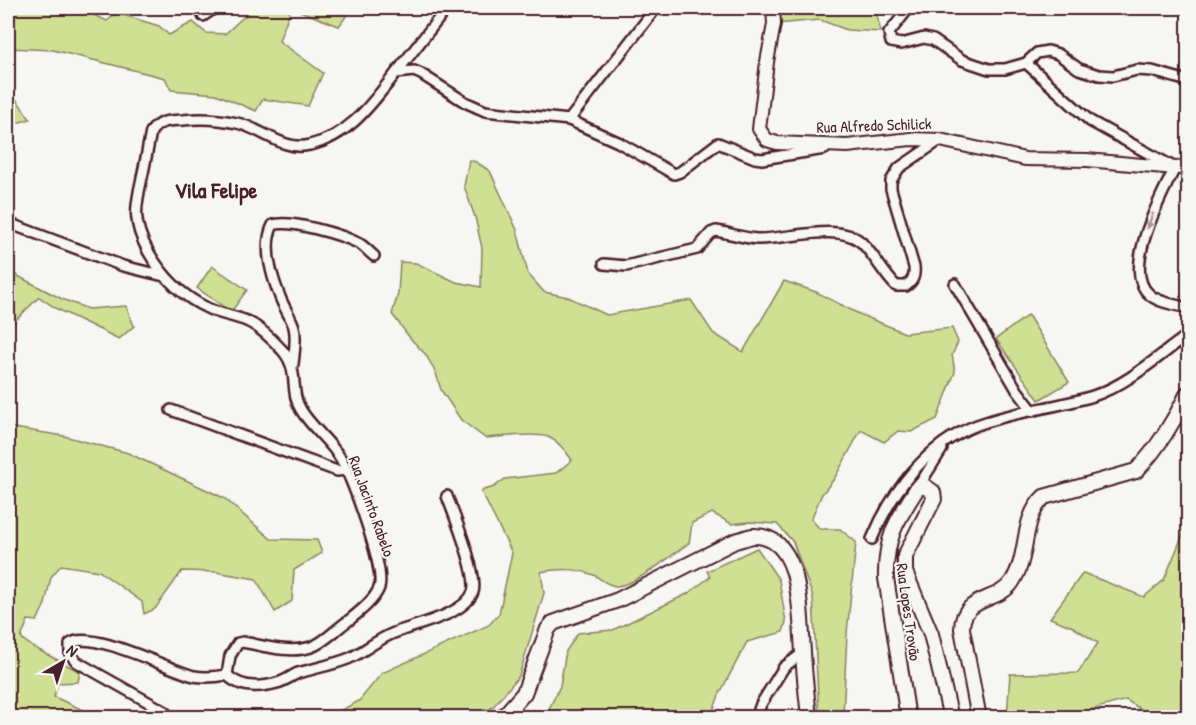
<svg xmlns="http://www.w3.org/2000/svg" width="1196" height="725" font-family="'Patrick Hand',sans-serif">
<rect width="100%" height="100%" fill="#f6f6f2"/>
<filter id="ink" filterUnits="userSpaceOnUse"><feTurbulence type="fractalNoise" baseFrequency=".0167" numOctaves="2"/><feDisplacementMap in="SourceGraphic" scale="12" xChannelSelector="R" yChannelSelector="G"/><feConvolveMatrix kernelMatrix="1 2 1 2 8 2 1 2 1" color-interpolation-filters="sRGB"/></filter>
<g filter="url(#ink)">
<g fill="#cfe094" stroke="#8c8060" stroke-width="1.5">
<polygon points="8,8 78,8 107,21 117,13 159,26 169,35 193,22 206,33 225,34 253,8 291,8 279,41 323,73 308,106 263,99 256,111 216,94 171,90 165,78 53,50 8,48"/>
<polygon points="292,8 344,8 347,15 339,26"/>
<polygon points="777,8 875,8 881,32 847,30 820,20 776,24"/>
<polygon points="8,96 17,100 30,119 17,123 8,119"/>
<path d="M 469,160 L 476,162 L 490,171 L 517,230 L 528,274 L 544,292 L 568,297 L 607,315 L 691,300 L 713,333 L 743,352 L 784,281 L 816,292 L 859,314 L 905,333 L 952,328 L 958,342 L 952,355 L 955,372 L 937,419 L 911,432 L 898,431 L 884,442 L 861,430 L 834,479 L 822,494 L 811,519 L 820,529 L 840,529 L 856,542 L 847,633 L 843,717 L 819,717 L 813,597 L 793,542 L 777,524 L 749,522 L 732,524 L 712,513 L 692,523 L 689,543 C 673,554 636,585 617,586 C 607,586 600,577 591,574 C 574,568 559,569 541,572 L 544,593 L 519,676 L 493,707 L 477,717 L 328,717 L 359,701 L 382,673 L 489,625 L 499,614 L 512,553 L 481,491 L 494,487 L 505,479 L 556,473 L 572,460 C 566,451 558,441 548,437 C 535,432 500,437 485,438 L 461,420 L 441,390 L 436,373 L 426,355 L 410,338 L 392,314 L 398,294 L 400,262 L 416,263 L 456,282 L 481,287 L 482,248 L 475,217 L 464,186 Z"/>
<polygon points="212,266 247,290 231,312 197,288"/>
<polygon points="8,271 62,299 88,309 126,306 134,326 119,339 57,309 39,297 13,323 8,333"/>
<polygon points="1028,315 1069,382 1039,400 996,339"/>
<polygon points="8,425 14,428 64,436 128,453 224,498 271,539 317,540 322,553 294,570 292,601 275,612 256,579 216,572 182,571 155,609 144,614 142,602 99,571 61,565 51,577 45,604 37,621 28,620 21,638 33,647 80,672 78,682 58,683 54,697 90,713 107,717 8,717"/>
<polygon points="1188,522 1188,717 1153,717 1126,700 1090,710 1091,717 1007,717 1010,674 1078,673 1098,643 1073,627 1050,618 1083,573 1144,597 1164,580"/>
<polygon points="757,548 779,580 786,622 783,632 747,642 719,695 711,717 545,717 560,686 566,651 578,633 613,630 687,594 710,577 707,571"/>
</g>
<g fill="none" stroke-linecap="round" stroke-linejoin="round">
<g stroke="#4a1f2b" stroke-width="14">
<g id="minor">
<polyline points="909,8 889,33 891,42 901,44 924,38 933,40 962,60 989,69 1005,69 1026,63 1037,53 1048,51 1058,54 1079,69 1099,75 1113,76 1137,70 1152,71 1188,81"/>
<polyline points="203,16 215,8"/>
<path d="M 1026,63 L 1090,121 L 1175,168 C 1162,194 1121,270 1149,294 C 1158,303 1177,305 1188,308"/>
<polyline points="396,73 447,8"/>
<polyline points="569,120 656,8"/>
<polyline points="8,223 123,266 164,276"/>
<path d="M 604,264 L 626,266 L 697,249 L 711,233 L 716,231 C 729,233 743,238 757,239 C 785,240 838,222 861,242 C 873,253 883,273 896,286 L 906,286 C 913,281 915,276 914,267 L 891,189 L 891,181 L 899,168 L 940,140"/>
<polyline points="955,284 1017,390 1033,411"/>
<path d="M 293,364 C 294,353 297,339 294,327 C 291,317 284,308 280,297 C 272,277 262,246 273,225 C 289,219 343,235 360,244 C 365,247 369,252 374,256"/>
<polyline points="171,410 337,471 346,470"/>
<polyline points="918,487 942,449"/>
<path d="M 872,539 C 892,491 927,444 977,425 C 1014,411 1055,408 1093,396 C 1129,384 1158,356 1188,335"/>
<path d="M 227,675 L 230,656 L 238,643 L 243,642 C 264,646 290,654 311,647 C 324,643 336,629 348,621 C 358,613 374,601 379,588 C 386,570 352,478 341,459 C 330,441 312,428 301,410 C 289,391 300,371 283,351 C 273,340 258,325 244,320 C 233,316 221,314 209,309 C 183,297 162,276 148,251 C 131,220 136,205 143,173 C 146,159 148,146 151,132 C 159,120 169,121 183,120 C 201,118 219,119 237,123 C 261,128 284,152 310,145 C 350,136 372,103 396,73 L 414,71 L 421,74 L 465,102 L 485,111 L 569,120 L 618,142 L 674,174 L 680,172 L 718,143 L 755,158 L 762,159 L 825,149"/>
<path d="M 227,675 C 240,688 259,688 277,683 C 285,681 291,676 298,673 C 315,668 333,665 350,658 C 365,651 378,639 394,633 C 414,625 465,615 473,592 C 479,576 454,515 447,496"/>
<path d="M 166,712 L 77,662 L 70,654 L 70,644 C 89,628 170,670 194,676 C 205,678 216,677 227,675"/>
<polyline points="756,718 761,704 784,667 803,653"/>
</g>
</g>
<g stroke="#4a1f2b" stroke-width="16">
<polyline id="tertiary" points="773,8 774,24 767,62 759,129 767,140 777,143 847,146 911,139 940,140 1025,159 1087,160 1175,168 1188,167"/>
</g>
<g stroke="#4a1f2b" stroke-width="18">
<g id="secondary">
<path d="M 502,718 L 524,693 L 548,629 L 553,623 L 618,600 L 735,541 C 740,540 747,537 753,536 C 804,534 800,619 803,652 C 804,674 807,696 809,718"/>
<path d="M 908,718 L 886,578 C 885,537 897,520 918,487 L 926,487 L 933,492 L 934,499 L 905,556 L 905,572 L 931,634 L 951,718"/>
<path d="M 979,718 L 962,629 C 962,595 998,603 1012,582 C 1030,555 1020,520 1044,497 L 1136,471 C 1156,451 1176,418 1188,393"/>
</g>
</g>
<use href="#minor" stroke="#f6f6f2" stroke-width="9"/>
<use href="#tertiary" stroke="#f6f6f2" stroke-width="12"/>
<use href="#secondary" stroke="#f6f6f2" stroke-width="14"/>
</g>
<defs><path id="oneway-solid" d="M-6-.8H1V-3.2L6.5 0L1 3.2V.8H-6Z" transform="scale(1.5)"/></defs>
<use fill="#a99598" href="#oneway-solid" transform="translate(1150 221) rotate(111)"/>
</g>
<g text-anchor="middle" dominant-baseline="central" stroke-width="4.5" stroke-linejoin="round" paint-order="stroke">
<g font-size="16" fill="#4a1f2b" stroke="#f6f6f2">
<text transform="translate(874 125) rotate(-2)">Rua Alfredo Schilick</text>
<text transform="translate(372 506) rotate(70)">Rua Jacinto Rabelo</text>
<text transform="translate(909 612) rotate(82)">Rua Lopes Trovão</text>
</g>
<g font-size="22" font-weight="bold" fill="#4a1f2b" stroke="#f6f6f2">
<text x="216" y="190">Vila Felipe</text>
</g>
</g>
<rect width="1196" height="725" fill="none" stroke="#f6f6f2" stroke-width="30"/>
<rect x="15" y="15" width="1166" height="695" fill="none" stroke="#4a1f2b" stroke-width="2" filter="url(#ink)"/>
<g transform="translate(63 662) rotate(39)" stroke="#f6f6f2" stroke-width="4.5" paint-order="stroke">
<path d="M0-4.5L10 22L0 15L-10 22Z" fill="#4a1f2b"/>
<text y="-9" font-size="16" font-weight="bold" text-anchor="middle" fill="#4a1f2b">N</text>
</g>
</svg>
